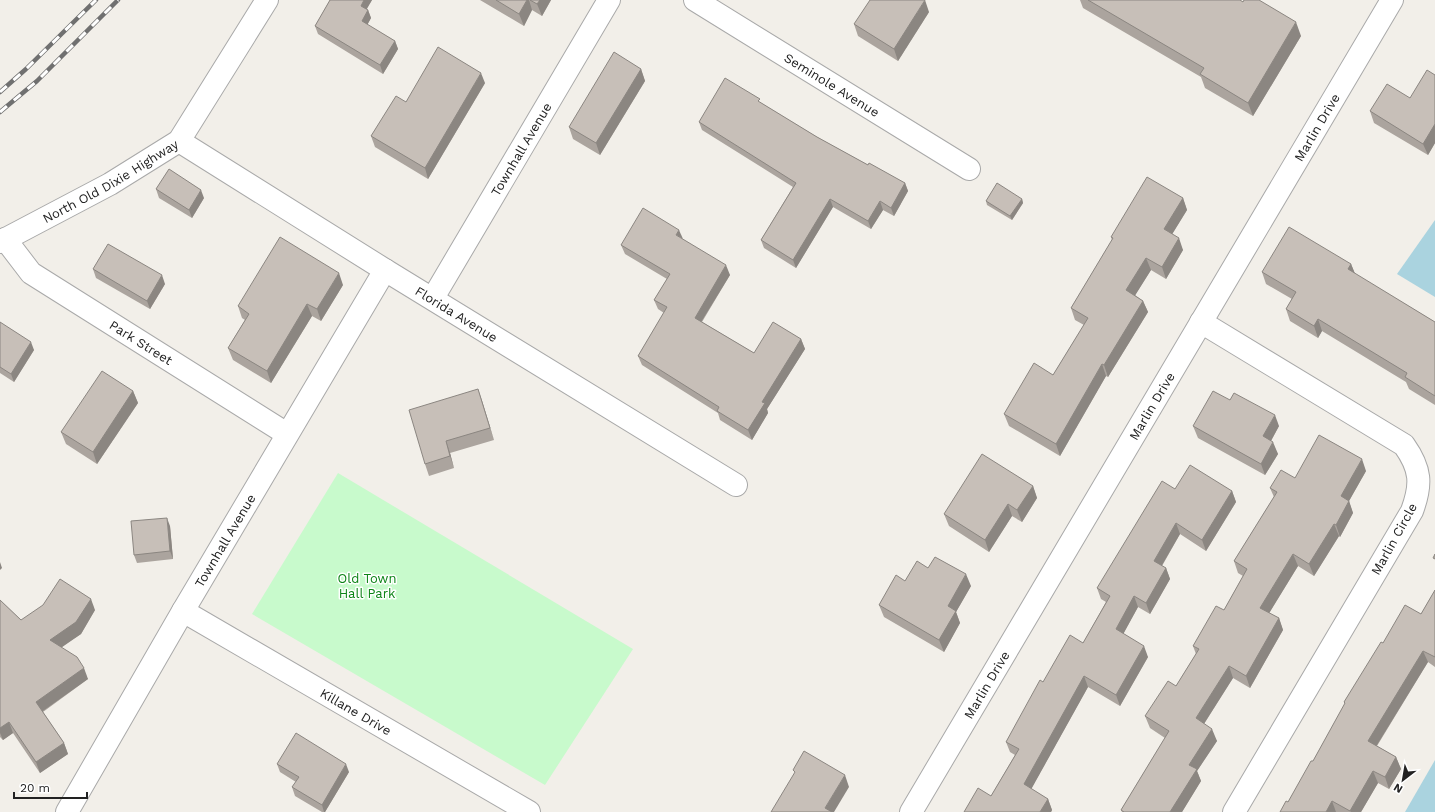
<svg xmlns="http://www.w3.org/2000/svg" width="1435" height="812" font-family="'Work Sans',sans-serif">
<rect width="100%" height="100%" fill="#f2efe9"/>
<polygon fill="#c8facc" points="338,473 633,649 545,785 252,614"/>
<g fill="#aad3df">
<polygon points="1435,220 1435,297 1397,274"/>
<polygon points="1435,760 1435,812 1405,812"/>
</g>
<g fill="none" stroke-linecap="round" stroke-linejoin="round">
<g stroke="#a9a9a9" stroke-width="24">
<g id="minor">
<path id="s1" d="M 695,0 L 969,169"/>
<path id="s2" d="M 179,141 L 385,270 L 736,485"/>
<path id="s3" d="M 5,239 L 31,273 L 287,434"/>
<path id="s4" d="M 0,242 L 110,184 L 179,141 L 267,0"/>
<path id="s5" d="M 433,298 L 609,0"/>
<path d="M 1201,322 L 1404,445 C 1421,469 1422,484 1412,511 L 1234,812"/>
<path id="s6" d="M 183,611 L 529,812"/>
<path id="s7" d="M 67,812 L 183,611 L 385,270"/>
<path id="s8" d="M 911,812 L 1392,0"/>
</g>
</g>
<use href="#minor" stroke="#fff" stroke-width="22"/>
<g stroke="#707070" stroke-width="4.5">
<g id="rail">
<polyline points="0,92 26,69 96,0"/>
<polyline points="0,112 37,81 118,0"/>
</g>
</g>
<use href="#rail" stroke="#fff" stroke-width="3" stroke-dasharray="9" stroke-linecap="butt"/>
</g>
<g fill="#aba49e">
<polygon points="330,0 372,0 366,9 368,10 371,18 367,25 395,41 398,49 383,74 318,34 315,26"/>
<polygon points="480,0 551,0 542,16 532,10 524,26"/>
<polygon points="1080,0 1240,0 1301,36 1253,116 1205,88 1201,77 1083,8"/>
<polygon points="929,12 898,61 858,36 854,24"/>
<polygon points="641,69 645,81 600,155 573,139 569,127"/>
<polygon points="1435,75 1435,143 1428,155 1374,123 1370,111 1410,98"/>
<polygon points="485,83 428,179 375,147 371,136 406,102"/>
<polygon points="761,103 817,137 868,165 905,183 908,191 894,216 883,210 871,229 833,207 796,268 764,248 761,240 793,187 702,130 699,122"/>
<polygon points="156,189 204,198 192,218 159,198"/>
<polygon points="1183,198 1187,210 1172,234 1183,250 1166,279 1151,270 1135,295 1143,301 1148,312 1108,377 1106,376 1060,456 1009,426 1004,414 1053,375 1084,325 1075,320 1071,308 1112,240 1111,237"/>
<polygon points="1022,199 1023,203 1012,220 987,205 986,201"/>
<polygon points="683,239 730,275 702,322 754,353 801,339 805,349 767,409 768,413 752,440 720,420 718,413 642,365 638,356 664,313 658,309 654,300 667,279 625,254 621,245"/>
<polygon points="1351,264 1355,274 1435,322 1435,405 1409,389 1406,382 1322,331 1318,338 1290,321 1286,309 1292,299 1266,284 1262,272"/>
<polygon points="93,269 165,284 150,309 96,278"/>
<polygon points="343,285 321,321 312,316 271,383 233,360 228,348 245,320 242,318 238,306"/>
<polygon points="0,322 34,350 14,382 0,373"/>
<polygon points="478,389 482,401 494,440 450,453 454,468 429,476 425,464"/>
<polygon points="133,391 138,403 97,464 66,444 61,432"/>
<polygon points="1193,426 1279,426 1271,441 1278,454 1265,475 1198,438"/>
<polygon points="1366,471 1349,501 1353,513 1340,537 1339,536 1314,576 1298,566 1269,613 1279,618 1283,630 1250,688 1233,678 1204,724 1217,741 1197,771 1201,781 1182,812 1122,812 1121,810 1165,738 1150,728 1145,716 1176,686 1196,654 1193,646 1224,610 1243,576 1238,573 1234,561 1274,497 1270,488 1295,478"/>
<polygon points="1033,486 1037,498 1022,522 1012,516 989,552 949,526 944,514"/>
<polygon points="1175,489 1232,491 1236,502 1206,551 1180,534 1162,566 1166,568 1170,579 1150,614 1138,607 1123,634 1148,657 1120,706 1088,687 1031,789 1048,799 1052,810 1051,812 964,812 991,796 1015,755 1010,752 1006,742 1043,682 1083,643 1106,602 1101,599 1097,588"/>
<polygon points="170,526 173,559 137,563 134,555"/>
<polygon points="928,568 971,586 956,612 960,623 944,652 884,617 879,605 905,581"/>
<polygon points="1435,590 1435,667 1428,662 1377,746 1396,757 1401,769 1389,789 1378,783 1361,812 1280,812 1288,802 1313,761 1345,704 1344,702 1383,643 1421,614"/>
<polygon points="0,600 21,620 95,610 81,634 61,647 88,679 43,712 64,743 68,754 40,773 13,733 3,740 0,737"/>
<polygon points="277,764 349,772 325,812 322,812 295,796 292,787 296,782 280,772"/>
</g>
<g fill="#8b8681">
<polygon points="364,0 372,0 364,14 361,6"/>
<polygon points="527,0 529,0 532,10 524,26 519,14"/>
<polygon points="540,0 551,0 542,16 537,4"/>
<polygon points="925,0 929,12 898,61 894,49"/>
<polygon points="368,10 371,18 365,29 362,21"/>
<polygon points="1296,22 1301,36 1253,116 1248,103"/>
<polygon points="395,41 398,49 383,74 380,65"/>
<polygon points="641,69 645,81 600,155 596,143"/>
<polygon points="481,73 485,83 428,179 425,168"/>
<polygon points="1435,124 1435,143 1428,155 1423,144"/>
<polygon points="905,183 908,191 894,216 891,208"/>
<polygon points="201,190 204,198 192,218 189,210"/>
<polygon points="1183,198 1187,210 1168,241 1164,229"/>
<polygon points="830,199 833,207 796,268 793,260"/>
<polygon points="1022,199 1023,203 1012,220 1010,216"/>
<polygon points="880,201 883,210 871,229 868,221"/>
<polygon points="679,230 683,239 676,235"/>
<polygon points="1179,238 1183,250 1166,279 1162,267"/>
<polygon points="1146,258 1151,270 1131,302 1126,290"/>
<polygon points="1351,264 1356,276 1348,269"/>
<polygon points="726,265 730,275 698,327 695,318"/>
<polygon points="339,273 343,285 321,321 317,309"/>
<polygon points="162,275 165,284 150,309 147,301"/>
<polygon points="1143,301 1148,312 1108,377 1104,365"/>
<polygon points="307,304 312,316 271,383 267,371"/>
<polygon points="1318,319 1322,331 1318,338 1314,326"/>
<polygon points="801,339 805,349 767,409 768,413 752,440 748,430 762,402"/>
<polygon points="31,342 34,350 14,382 11,374"/>
<polygon points="1102,364 1106,376 1060,456 1056,444"/>
<polygon points="478,389 482,401 494,440 490,428"/>
<polygon points="133,391 138,403 97,464 93,452"/>
<polygon points="1275,415 1279,426 1267,448 1263,436"/>
<polygon points="446,441 450,453 454,468 450,456"/>
<polygon points="1273,442 1278,454 1265,475 1261,464"/>
<polygon points="1362,459 1366,471 1345,508 1341,496"/>
<polygon points="1033,486 1037,498 1022,522 1017,510"/>
<polygon points="1232,491 1236,502 1206,551 1202,540"/>
<polygon points="1349,501 1353,513 1340,537 1336,525"/>
<polygon points="1008,504 1012,516 989,552 985,540"/>
<polygon points="167,518 170,526 173,559 170,551"/>
<polygon points="1176,523 1180,534 1158,572 1154,561"/>
<polygon points="1334,524 1339,536 1314,576 1309,564"/>
<polygon points="1293,554 1298,566 1265,620 1260,608"/>
<polygon points="0,562 2,568 0,570"/>
<polygon points="1166,568 1170,579 1150,614 1146,603"/>
<polygon points="966,574 971,586 956,612 960,623 944,652 939,640 948,606"/>
<polygon points="1134,596 1138,607 1120,640 1116,629"/>
<polygon points="91,599 95,610 81,634 55,652 50,640"/>
<polygon points="1279,618 1283,630 1250,688 1246,676"/>
<polygon points="1144,646 1148,657 1120,706 1116,695"/>
<polygon points="1423,651 1428,662 1372,753 1368,741"/>
<polygon points="1229,666 1233,678 1200,730 1196,718"/>
<polygon points="84,668 88,679 40,713 36,702"/>
<polygon points="1084,676 1088,687 1028,795 1024,784"/>
<polygon points="9,722 13,733 3,740 0,733 0,728"/>
<polygon points="1212,729 1217,741 1197,771 1201,781 1182,812 1170,812 1189,765"/>
<polygon points="64,743 68,754 40,773 36,762"/>
<polygon points="1396,757 1401,769 1389,789 1385,777"/>
<polygon points="346,764 349,772 325,812 324,812 322,805"/>
<polygon points="1373,771 1378,783 1361,812 1351,812 1350,811"/>
<polygon points="845,775 849,787 834,812 826,812 825,808"/>
<polygon points="1048,799 1052,810 1051,812 1040,812"/>
<polygon points="1332,801 1336,812 1326,812"/>
</g>
<g fill="#c7bfb8" stroke="#8b8681">
<polygon points="330,0 364,0 361,6 368,10 362,21 395,41 380,65 315,26"/>
<polygon points="496,0 527,0 519,14"/>
<polygon points="530,0 540,0 537,4"/>
<polygon points="870,0 925,0 894,49 854,24"/>
<polygon points="1088,0 1240,0 1243,2 1244,0 1259,0 1296,22 1248,103 1200,74 1204,68"/>
<polygon points="438,47 481,73 425,168 371,136 396,96 406,102"/>
<polygon points="614,52 641,69 596,143 569,127"/>
<polygon points="1427,70 1435,75 1435,124 1423,144 1370,111 1387,84 1410,98"/>
<polygon points="725,78 760,99 758,101 817,137 868,165 869,163 905,183 891,208 880,201 868,221 830,199 793,260 761,240 796,183 699,122"/>
<polygon points="169,169 201,190 189,210 156,189"/>
<polygon points="1147,177 1183,198 1164,229 1179,238 1162,267 1146,258 1126,290 1143,301 1104,365 1102,364 1056,444 1004,414 1034,363 1053,375 1088,318 1071,308 1113,238 1111,237"/>
<polygon points="997,183 1022,199 1010,216 986,201"/>
<polygon points="643,208 679,230 676,235 726,265 695,318 754,353 773,322 801,339 762,402 765,403 748,430 717,411 719,407 638,356 667,307 654,300 670,274 621,245"/>
<polygon points="1289,227 1351,264 1348,269 1435,322 1435,396 1405,377 1407,373 1318,319 1314,326 1286,309 1296,292 1262,272"/>
<polygon points="280,237 339,273 317,309 307,304 267,371 228,348 249,314 238,306"/>
<polygon points="108,244 162,275 147,301 93,269"/>
<polygon points="0,322 31,342 11,374 0,367"/>
<polygon points="102,371 133,391 93,452 61,432"/>
<polygon points="478,389 490,428 446,441 450,456 425,464 409,410"/>
<polygon points="1213,391 1230,400 1234,393 1275,415 1263,436 1273,442 1261,464 1193,426"/>
<polygon points="1319,435 1362,459 1341,496 1349,501 1336,525 1334,524 1309,564 1293,554 1260,608 1279,618 1246,676 1229,666 1196,718 1212,729 1189,765 1197,769 1170,812 1124,812 1121,810 1169,731 1145,716 1168,681 1176,686 1199,649 1193,646 1216,606 1224,610 1247,569 1234,561 1277,492 1270,488 1281,470 1295,478"/>
<polygon points="982,454 1033,486 1017,510 1008,504 985,540 944,514"/>
<polygon points="1190,465 1232,491 1202,540 1176,523 1154,561 1166,568 1146,603 1134,596 1116,629 1144,646 1116,695 1084,676 1024,784 1048,799 1040,812 964,812 978,788 991,796 1019,749 1006,742 1040,680 1043,682 1070,635 1083,643 1110,596 1097,588 1162,481 1175,489"/>
<polygon points="167,518 170,551 134,555 131,521"/>
<polygon points="1435,554 1435,559 1433,558"/>
<polygon points="935,557 966,574 948,606 956,611 939,640 879,605 896,575 905,581 917,561 928,568"/>
<polygon points="60,579 91,599 76,622 50,640 77,657 84,668 36,702 64,743 36,762 9,722 0,728 0,600 21,620 43,605"/>
<polygon points="1435,590 1435,657 1423,651 1368,741 1396,757 1385,777 1373,771 1350,811 1332,801 1326,812 1280,812 1286,801 1288,802 1311,761 1313,761 1345,703 1344,702 1381,642 1383,643 1405,605 1421,614"/>
<polygon points="296,733 346,764 322,805 292,787 299,777 277,764"/>
<polygon points="804,751 845,775 825,808 832,812 771,812 795,772 793,770"/>
</g>
<g text-anchor="middle" dominant-baseline="central" stroke-width="3" stroke-linejoin="round" paint-order="stroke">
<g font-size="13" fill="#222" stroke="#fff">
<text stroke="none"><textPath href="#s1" startOffset="161">Seminole Avenue</textPath></text>
<text stroke="none"><textPath href="#s8" startOffset="796">Marlin Drive</textPath></text>
<text stroke="none"><textPath href="#s5" startOffset="173">Townhall Avenue</textPath></text>
<text stroke="none"><textPath href="#s4" startOffset="126">North Old Dixie Highway</textPath></text>
<text stroke="none"><textPath href="#s2" startOffset="327">Florida Avenue</textPath></text>
<text stroke="none"><textPath href="#s3" startOffset="173">Park Street</textPath></text>
<text stroke="none"><textPath href="#s8" startOffset="472">Marlin Drive</textPath></text>
<text transform="translate(1394 539) rotate(-61)">Marlin Circle</text>
<text stroke="none"><textPath href="#s7" startOffset="314">Townhall Avenue</textPath></text>
<text stroke="none"><textPath href="#s8" startOffset="148">Marlin Drive</textPath></text>
<text stroke="none"><textPath href="#s6" startOffset="200">Killane Drive</textPath></text>
</g>
<g font-size="13" fill="#0c8416" stroke="#fff">
<text x="367" y="578">Old Town<tspan x="367" dy="15">Hall Park</tspan></text>
</g>
</g>
<g transform="translate(1403 780) rotate(211)" stroke="#ffffff" stroke-width="3" paint-order="stroke">
<path d="M0-3L7 15L0 10L-7 15Z" fill="#222222"/>
<text y="-6" font-size="11" font-weight="bold" text-anchor="middle" fill="#222222">N</text>
</g>
<path d="M14 792v6h73v-6" fill="none" stroke="#222222" stroke-width="2"/>
<text x="20" y="792" font-size="12" fill="#222222" stroke="#ffffff" stroke-width="3" paint-order="stroke">20 m</text>
</svg>
